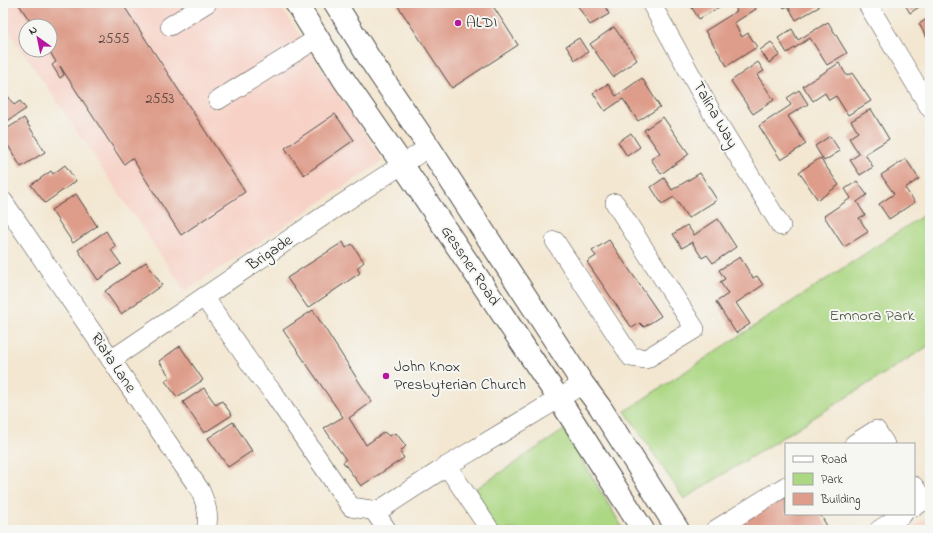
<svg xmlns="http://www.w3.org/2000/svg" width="933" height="533" font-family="'Indie Flower',sans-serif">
<rect width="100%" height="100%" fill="#f6f6f2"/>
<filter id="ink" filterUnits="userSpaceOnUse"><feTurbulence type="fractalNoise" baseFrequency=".025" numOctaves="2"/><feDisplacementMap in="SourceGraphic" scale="8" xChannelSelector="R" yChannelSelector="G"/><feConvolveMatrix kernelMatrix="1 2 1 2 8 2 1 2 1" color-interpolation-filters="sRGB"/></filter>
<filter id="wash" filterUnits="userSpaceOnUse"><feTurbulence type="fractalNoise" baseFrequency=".012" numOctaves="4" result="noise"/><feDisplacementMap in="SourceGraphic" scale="16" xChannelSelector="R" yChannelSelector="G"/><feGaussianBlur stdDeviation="0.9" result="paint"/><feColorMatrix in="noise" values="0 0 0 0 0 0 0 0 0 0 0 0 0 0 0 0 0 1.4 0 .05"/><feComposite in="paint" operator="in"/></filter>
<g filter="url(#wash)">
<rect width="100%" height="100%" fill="#f3e7d1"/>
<g fill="#f7d1c6" fill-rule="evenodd">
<path d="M 3,3 L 278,3 L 383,161 L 185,291 L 3,22 ZM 26,26 L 50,26 L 50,50 L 26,50 Z"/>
<polygon points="930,516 930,530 907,530"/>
</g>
<g fill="#acd783" stroke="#6c8157">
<polygon points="930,211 930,345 684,499 625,411"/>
<polygon points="564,430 624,530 496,530 474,490"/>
</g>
<g id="blocks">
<g fill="#de9c8a">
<polygon points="18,3 122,3 245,192 181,235 132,158 124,164 60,66 64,75 60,78 52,65 56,62 49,50 50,50 50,26 33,26"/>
<polygon points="396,3 491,3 518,45 452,88"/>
<polygon points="576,3 603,3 609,14 590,25"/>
<polygon points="689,3 726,3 699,19"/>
<polygon points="733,3 752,3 756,9 734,23 742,37 748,33 757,47 727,66 705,31 737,11"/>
<polygon points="781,3 817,3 819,7 796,20 788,6 784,8"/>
<polygon points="904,3 925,3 910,13"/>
<polygon points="930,17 930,43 919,24"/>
<polygon points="828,22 847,53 827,65 810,38 787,53 778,38 792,29 798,40"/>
<polygon points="614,27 637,60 613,77 590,44"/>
<polygon points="579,38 588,52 575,60 566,46"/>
<polygon points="771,42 780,55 769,63 760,50"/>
<polygon points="758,62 764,71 757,75 774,100 753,114 731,81"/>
<polygon points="839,63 847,76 852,73 871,101 848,115 836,96 829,100 825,93 813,101 803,86"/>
<polygon points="642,78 660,107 638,121 623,99 605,111 593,93 608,84 616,96"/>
<polygon points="3,89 14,105 20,101 26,109 3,124"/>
<polygon points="799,90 808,104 788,116 806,144 781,160 759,126 791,105 787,98"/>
<polygon points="871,109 889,139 865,154 873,167 860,175 850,160 859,154 849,138 858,132 851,121"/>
<polygon points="335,114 354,140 304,175 285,148"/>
<polygon points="663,117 689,154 661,174 651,159 660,153 644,130"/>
<polygon points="24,118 45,152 21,167 3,137 3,131"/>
<polygon points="631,133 640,147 627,156 618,142"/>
<polygon points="830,136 840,151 824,161 815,146"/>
<polygon points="820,158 839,185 818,200 799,172"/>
<polygon points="906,159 919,179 905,188 915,202 889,219 879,204 894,194 881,175"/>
<polygon points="65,165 76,181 45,203 31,185 51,171 53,174"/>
<polygon points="700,173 717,200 688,218 674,197 662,204 651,187 664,178 672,190"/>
<polygon points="857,181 867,195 857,202 865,215 859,218 868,232 844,247 824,216 851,198 845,189"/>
<polygon points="76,194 97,226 73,243 51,210"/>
<polygon points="718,219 736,247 713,263 707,255 702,258 692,242 682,248 673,234 687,225 694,235"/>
<polygon points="106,231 116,247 111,250 121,264 98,280 78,250"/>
<polygon points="609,240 661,316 644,327 640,323 632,328 587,262 596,256 592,251"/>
<polygon points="343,242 346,248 352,244 364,262 357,268 360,273 308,308 287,278"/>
<polygon points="740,257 753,278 757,276 763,285 736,303 750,324 736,333 716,302 728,294 720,282 725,279 719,270"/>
<polygon points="146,262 162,285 121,314 105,291"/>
<polygon points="313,310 372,402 349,418 366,445 384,432 389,436 396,433 406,446 400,452 404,458 361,486 343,462 346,460 324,428 343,417 283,330"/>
<polygon points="180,346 203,380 177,397 165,381 170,377 159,361"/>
<polygon points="204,388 216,405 222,401 232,415 204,433 183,402"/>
<polygon points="233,422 252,451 228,467 208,438"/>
<polygon points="786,493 786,514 820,514 827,526 820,530 727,530"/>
</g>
</g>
</g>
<g filter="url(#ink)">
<use href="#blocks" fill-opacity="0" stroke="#494744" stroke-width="1"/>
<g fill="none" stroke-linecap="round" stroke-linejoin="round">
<g stroke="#494744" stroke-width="20">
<g id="minor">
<polyline points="651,3 716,120 781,226"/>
<polyline points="867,3 930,108"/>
<polyline points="170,26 207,3"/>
<polyline points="218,100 318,38"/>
<path d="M 3,201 L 200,490 C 206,504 210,515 206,530"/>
<polyline points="555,241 631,357 646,359 695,329 615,203"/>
<polyline points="204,297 259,376 271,390 351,507 378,511 447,466 583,384"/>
<polyline points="111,360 325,215 429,147"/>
<polyline points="854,444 876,430 885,444"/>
<polyline points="447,466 490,530"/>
<polyline points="914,486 924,501"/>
<polyline points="914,507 930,497"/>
<polyline points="374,511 387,530"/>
<polyline points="715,530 786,486"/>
<polyline points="879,530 903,514"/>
</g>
</g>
<g stroke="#494744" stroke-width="24">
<g id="major">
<polyline points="296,3 344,80 402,164 559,399 643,530"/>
<polyline points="335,3 371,61 429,147 478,223 583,384 600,407 678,530"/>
</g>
</g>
<use href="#minor" stroke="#fff" stroke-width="19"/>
<use href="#major" stroke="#fff" stroke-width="22"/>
</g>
</g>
<g fill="#b5179e" stroke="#f6f6f2" stroke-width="1.5">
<circle cx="458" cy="23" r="4"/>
<circle cx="386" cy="376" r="4"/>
</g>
<g text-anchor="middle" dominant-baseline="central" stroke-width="4" stroke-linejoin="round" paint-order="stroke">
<g font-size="14" fill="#584743">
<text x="114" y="39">2555</text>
<text x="160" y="99">2553</text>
</g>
<g font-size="16" fill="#2b2b2b" stroke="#f6f6f2" text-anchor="start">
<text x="466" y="23">ALDI</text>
<text x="394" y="367">John Knox<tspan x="394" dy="18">Presbyterian Church</tspan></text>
</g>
<g font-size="16" fill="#2b2b2b" stroke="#f6f6f2">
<text transform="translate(715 115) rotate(60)">Talina Way</text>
<text transform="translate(270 253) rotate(-34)">Brigade</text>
<text transform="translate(470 266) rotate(56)">Gessner Road</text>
<text transform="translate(113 363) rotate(56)">Riata Lane</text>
</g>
<g font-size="16" fill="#4b5641" stroke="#f6f6f2">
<text x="872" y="316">Emnora Park</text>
</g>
</g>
<rect width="933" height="533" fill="none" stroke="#f6f6f2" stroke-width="16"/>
<rect x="785" y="443" width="130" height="72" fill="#f6f6f2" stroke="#a5a5a2"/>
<rect x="793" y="456" width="20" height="6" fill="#ffffff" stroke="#a5a5a2"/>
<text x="821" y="463" font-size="12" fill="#2b2b2b">Road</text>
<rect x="793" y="473" width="20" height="12" fill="#acd783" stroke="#a5a5a2"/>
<text x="821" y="483" font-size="12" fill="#2b2b2b">Park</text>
<rect x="793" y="493" width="20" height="12" fill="#de9c8a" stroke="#a5a5a2"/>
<text x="821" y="503" font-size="12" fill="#2b2b2b">Building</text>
<g transform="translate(38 38) rotate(327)"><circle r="19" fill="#f6f6f2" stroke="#a5a5a2"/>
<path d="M0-3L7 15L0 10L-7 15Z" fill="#b5179e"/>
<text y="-6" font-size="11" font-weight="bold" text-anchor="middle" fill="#2b2b2b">N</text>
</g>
</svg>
